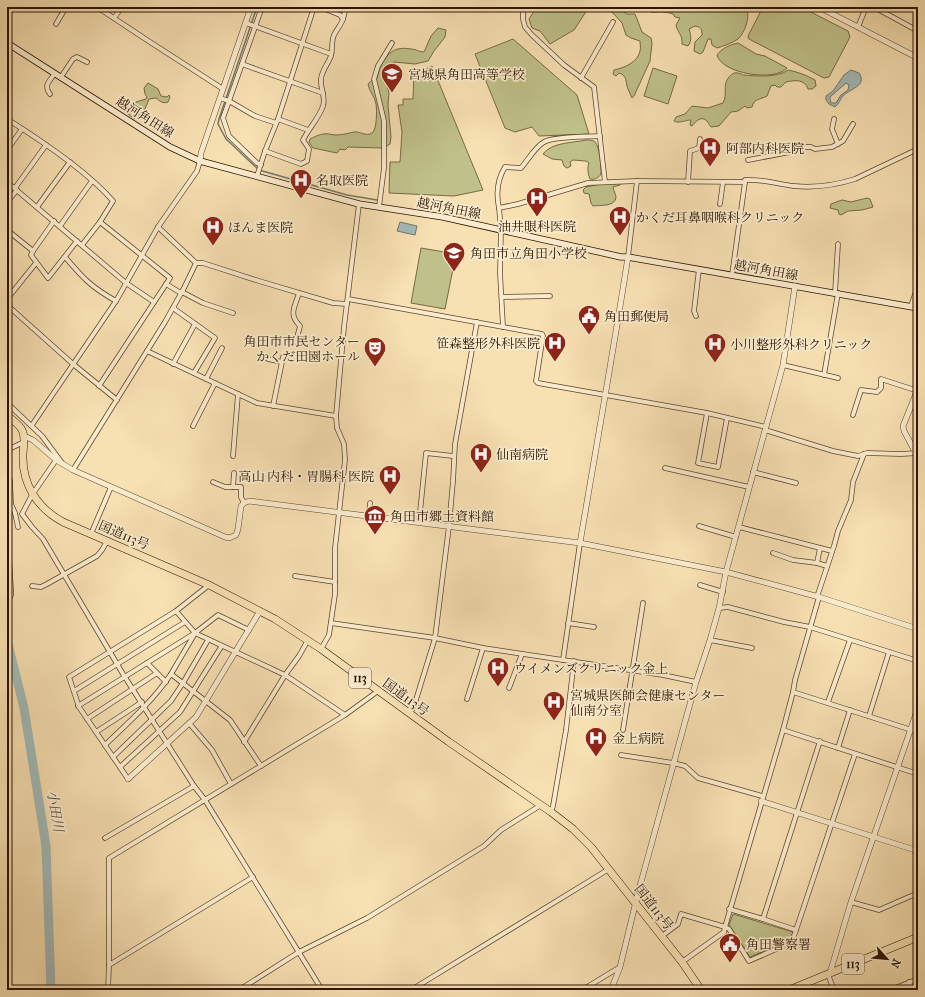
<svg xmlns="http://www.w3.org/2000/svg" width="925" height="997" font-family="'IM FELL French Canon','Noto Serif JP',serif">
<rect width="100%" height="100%" fill="#f7e0b2"/>
<filter id="stains"><feTurbulence type="fractalNoise" baseFrequency=".005" numOctaves="4"/><feColorMatrix values="0 0 0 0 .2 0 0 0 0 .09 0 0 0 0 .02 0 0 0 .5 -.17"/></filter>
<radialGradient id="worn" r=".72"><stop offset=".6" stop-color="#630" stop-opacity="0"/><stop offset="1" stop-color="#630" stop-opacity=".3"/></radialGradient>
<g fill="#c0c18a" stroke="#766a45">
<polygon points="537,7 589,7 574,30 550,44 540,31 532,28 529,19"/>
<path d="M 599,7 L 617,7 L 627,14 L 635,14 L 642,32 L 651,38 L 652,43 L 650,61 L 634,96 L 632,98 C 631,95 629,92 628,89 C 625,82 628,76 619,73 L 616,76 L 613,74 L 614,70 C 624,68 638,62 640,51 C 641,48 640,44 640,41 L 631,38 L 626,35 L 622,23 L 613,13 L 607,9 Z"/>
<path d="M 645,7 L 690,7 L 695,10 L 701,10 L 702,7 L 746,7 C 751,15 745,33 738,39 C 732,43 724,46 717,48 L 712,45 L 711,39 L 708,39 L 703,52 L 700,54 L 694,51 L 695,42 L 702,35 C 702,29 701,27 695,26 L 689,29 C 691,35 692,41 688,46 L 682,44 C 683,35 677,32 676,25 L 680,18 L 675,17 L 673,14 C 670,13 666,12 663,12 C 655,11 650,15 645,7 Z"/>
<polygon points="763,7 801,7 848,31 850,37 829,77 824,78 749,39 748,36"/>
<path d="M 438,28 L 446,30 L 445,37 L 434,51 L 428,61 L 415,64 L 394,62 L 387,70 L 386,82 L 389,93 L 388,105 L 391,137 L 390,144 L 383,148 L 348,147 L 345,150 L 340,149 L 337,153 L 313,148 L 309,142 L 310,139 C 314,137 320,134 324,134 C 328,133 332,135 336,135 C 342,135 349,133 354,132 C 360,131 366,137 372,133 C 377,130 377,110 376,104 C 375,96 369,92 368,84 L 372,80 L 376,80 C 378,77 378,72 380,68 C 387,53 394,46 411,49 C 416,49 419,52 424,52 L 431,36 Z"/>
<polygon points="513,39 577,95 589,134 539,136 532,127 515,132 505,128 475,54"/>
<path d="M 738,43 L 756,54 L 765,56 L 787,68 C 775,82 722,74 717,55 C 722,48 730,45 738,43 Z"/>
<polygon points="432,66 483,190 454,196 389,193 390,162 400,162 402,132 398,105 403,105 403,99 413,99 414,71 421,71"/>
<polygon points="653,68 677,76 668,104 644,96"/>
<path d="M 788,70 C 798,72 806,75 815,80 L 816,86 L 812,89 L 808,89 C 805,79 795,80 786,82 L 781,87 L 777,87 L 775,85 L 771,86 L 767,96 C 760,100 754,98 752,107 L 747,108 L 745,106 L 738,111 L 731,112 L 719,126 L 711,127 C 709,125 709,123 707,121 C 701,115 695,122 692,126 L 690,125 L 691,120 C 685,120 679,124 674,121 L 676,117 L 685,114 L 692,106 L 708,108 L 723,103 C 728,94 722,85 729,77 C 731,75 734,72 737,73 C 739,73 741,74 743,75 C 756,76 778,78 788,70 Z"/>
<path d="M 148,83 L 158,89 L 161,96 L 167,97 L 169,95 L 170,97 L 168,102 C 162,104 160,101 156,98 L 149,99 L 143,114 L 141,115 L 138,115 L 135,119 L 129,115 L 128,110 L 134,106 L 136,102 L 146,99 L 147,97 L 145,94 L 144,88 Z"/>
<path d="M 586,140 C 589,140 593,140 595,142 C 600,147 601,167 601,174 C 599,178 594,180 590,179 C 588,174 587,168 589,163 L 586,161 L 573,160 L 570,162 L 571,166 L 567,168 L 564,166 L 562,160 L 552,159 L 543,154 C 552,142 573,143 586,140 Z"/>
<path d="M 607,183 L 621,183 L 620,185 L 613,187 C 613,190 616,194 616,197 C 616,207 599,205 593,206 L 591,203 L 589,194 L 584,193 L 583,190 L 586,187 Z"/>
<polygon points="867,198 870,199 873,207 862,210 848,211 841,215 839,214 838,210 830,208 831,204 842,200 851,202"/>
<polygon points="421,248 456,254 445,309 411,303"/>
<polygon points="733,914 793,932 790,940 750,957 729,925"/>
</g>
<g fill="#a2bab8" stroke="#73776e" fill-rule="evenodd">
<path d="M 851,70 L 859,73 C 868,86 849,89 843,96 C 840,99 839,104 835,107 L 829,104 L 826,100 L 826,96 L 833,91 L 844,75 ZM 846,83 L 849,85 L 848,90 L 841,95 L 836,103 L 831,103 L 830,99 L 830,97 Z"/>
<polygon points="400,222 417,226 415,235 397,231"/>
</g>
<g fill="none" stroke-linecap="round" stroke-linejoin="round">
<polyline stroke="#73776e" stroke-width="1.5" points="257,7 219,119 218,124 226,139 259,170 347,195 377,200"/>
<polyline stroke="#a2bab8" stroke-width="9" points="7,640 24,708 46,846 51,990"/>
<g stroke="#5f462c" stroke-width="5.5">
<g id="minor">
<polyline points="97,7 150,42 223,89"/>
<polyline points="523,7 523,19 525,27 532,35 564,65 594,87 605,182"/>
<polyline points="874,7 918,31"/>
<polyline points="114,18 122,7"/>
<polyline points="343,19 346,7"/>
<polyline points="246,23 331,54"/>
<polyline points="56,24 66,7"/>
<polyline points="858,27 866,7"/>
<polyline points="242,64 323,93"/>
<polyline points="61,77 73,59 77,57 87,62"/>
<polyline points="581,78 613,22"/>
<path d="M 50,94 C 43,85 50,81 55,73"/>
<polyline points="220,98 229,101 255,116 276,123"/>
<path d="M 7,119 C 42,141 87,171 113,201 L 100,222 L 82,245"/>
<polyline points="278,119 308,130"/>
<polyline points="834,119 832,129 838,144"/>
<polyline points="7,150 22,129"/>
<path d="M 265,151 L 301,164 L 307,161 L 309,149 L 303,140 C 309,128 319,118 323,106 C 326,97 320,88 321,79 C 322,70 328,64 331,56 C 333,49 331,42 334,35 C 337,29 341,25 343,19 L 340,15 L 320,7"/>
<polyline points="748,160 790,152 806,147 811,147 815,149 832,147 843,141 853,124"/>
<polyline points="261,165 257,163 229,136 223,118 262,7"/>
<polyline points="257,176 265,151 278,119 314,7"/>
<path d="M 745,180 C 765,179 776,184 794,186 C 814,188 836,185 855,179 L 918,149"/>
<polyline points="7,182 126,283 154,302"/>
<polyline points="688,182 690,151 699,148 700,139"/>
<polyline points="15,188 46,145"/>
<polyline points="7,202 17,190"/>
<polyline points="720,204 723,182"/>
<polyline points="37,207 70,162"/>
<polyline points="379,207 384,168 384,121 374,79 378,66 392,43"/>
<path d="M 499,208 C 496,194 497,180 505,167 L 521,168 C 528,160 535,147 544,142 C 555,136 586,137 600,136"/>
<polyline points="60,226 92,181"/>
<polyline points="158,227 196,263 203,263 259,281 333,303 347,304"/>
<polyline points="7,230 33,251 54,221"/>
<polyline points="33,251 31,255 48,278 77,241"/>
<path d="M 65,257 C 83,278 91,287 116,301"/>
<polyline points="628,257 637,181"/>
<polyline points="166,284 181,293"/>
<polyline points="182,292 203,303 233,313"/>
<polyline points="835,293 838,244"/>
<polyline points="502,297 550,296"/>
<polyline points="7,299 36,263"/>
<polyline points="348,299 542,334 543,336 536,381 538,383 707,413 766,427"/>
<polyline points="7,305 73,364 117,400"/>
<polyline points="911,306 918,286"/>
<polyline points="173,308 215,338 194,373"/>
<polyline points="696,316 694,311 699,269"/>
<polyline points="503,327 500,273 501,229 499,208 518,204 588,183 637,181 745,182 732,275"/>
<path d="M 296,342 L 300,326 C 288,314 295,307 299,293"/>
<polyline points="147,351 257,403 336,416"/>
<polyline points="268,359 282,362"/>
<polyline points="173,364 195,324"/>
<polyline points="783,365 838,378"/>
<polyline points="824,375 838,293"/>
<polyline points="206,379 222,348"/>
<polyline points="99,386 170,278 100,222"/>
<polyline points="7,403 42,436 62,463"/>
<polyline points="273,406 283,357"/>
<polyline points="707,413 698,463 718,467 727,418"/>
<polyline points="853,415 861,390 877,392 881,388 881,379 918,391"/>
<polyline points="32,425 116,301 158,227 197,171 200,161"/>
<polyline points="193,426 215,383"/>
<polyline points="765,430 833,451 858,456 867,453 901,454 918,453"/>
<polyline points="7,450 24,442"/>
<polyline points="233,456 238,394"/>
<polyline points="56,460 32,495 22,514 32,527 43,539 123,674 194,786 205,800 322,990"/>
<polyline points="7,466 10,481 11,504 15,513 18,527"/>
<polyline points="665,468 749,487"/>
<polyline points="73,470 165,322 184,288 196,263"/>
<polyline points="753,472 796,483"/>
<polyline points="213,482 225,487 241,487 241,497 244,503"/>
<polyline points="233,487 234,473"/>
<polyline points="369,516 370,503"/>
<polyline points="419,522 426,453 453,456"/>
<polyline points="699,526 736,537"/>
<polyline points="7,527 11,590 11,595 7,602"/>
<polyline points="739,527 832,551"/>
<polyline points="91,534 111,487"/>
<polyline points="820,548 817,563 827,566"/>
<polyline points="773,553 793,560 817,563"/>
<polyline points="295,576 335,582"/>
<polyline points="700,585 723,592"/>
<polyline points="32,586 41,587 47,584 97,556 102,550 107,541"/>
<polyline points="817,597 834,546 838,531 851,500 853,482 864,454"/>
<polyline points="719,608 728,607 784,622 810,627 918,661"/>
<polyline points="176,611 195,633 285,675 345,715"/>
<polyline points="331,623 435,638 483,648 663,675 696,682"/>
<polyline points="568,623 594,627"/>
<polyline points="710,640 752,648"/>
<polyline points="321,649 329,635 335,594 335,548 345,460 344,444 337,428 336,416 344,327 359,204"/>
<polyline points="563,660 580,543"/>
<polyline points="147,663 157,673"/>
<polyline points="171,674 194,635"/>
<polyline points="509,688 522,654"/>
<polyline points="74,691 185,622"/>
<polyline points="793,692 795,680 819,597"/>
<polyline points="467,699 483,648"/>
<polyline points="828,702 850,640"/>
<polyline points="78,706 195,633 218,615 249,630"/>
<polyline points="410,714 415,703 435,638 449,526 453,481 455,444 477,322"/>
<polyline points="869,716 889,652"/>
<polyline points="87,719 157,673 166,682"/>
<polyline points="189,723 212,750 231,784"/>
<polyline points="623,730 643,603"/>
<polyline points="783,730 793,692 918,732"/>
<polyline points="96,732 142,702"/>
<polyline points="244,742 285,675 299,656 308,640"/>
<path d="M 105,745 C 129,722 153,701 171,674 L 230,720 L 261,766"/>
<polyline points="838,748 850,710"/>
<polyline points="621,755 673,763 685,766 698,778 762,796"/>
<polyline points="113,757 171,701 183,683 208,640"/>
<polyline points="120,767 180,712 221,647"/>
<polyline points="128,779 79,707 69,677 176,611 209,585"/>
<polyline points="551,812 553,806 566,730 574,661"/>
<polyline points="105,838 194,786"/>
<polyline points="915,850 918,841"/>
<polyline points="253,877 109,965 109,858 345,715 378,691"/>
<polyline points="851,902 879,910 918,893"/>
<polyline points="729,909 763,919 820,741"/>
<polyline points="763,919 796,930"/>
<polyline points="662,936 678,924 681,914 725,927 783,730 918,774"/>
<polyline points="682,962 724,932 725,927 729,929 749,961 792,942 855,754"/>
<polyline points="830,973 829,977 834,990"/>
<polyline points="909,982 911,990"/>
<polyline points="505,988 506,990"/>
<polyline points="108,990 109,965"/>
<polyline points="239,990 299,952 367,918 484,846 501,830 541,805"/>
<polyline points="411,990 609,869"/>
<polyline points="582,990 620,967"/>
<polyline points="890,990 918,979"/>
</g>
</g>
<g stroke="#5f462c" stroke-width="6">
<g id="tertiary">
<polyline points="819,7 918,58"/>
<polyline points="200,161 201,153 251,7"/>
<polyline points="918,389 903,426 904,431 918,457"/>
<polyline points="24,436 33,440 56,460 73,470 225,537 229,538 236,535 238,529 241,506 244,503 249,501 580,543 726,572 819,597 918,629"/>
<path d="M 580,543 C 596,448 613,353 628,257"/>
<polyline points="128,779 196,717 260,611"/>
<polyline points="761,801 915,850 918,861"/>
<polyline points="830,973 851,902 918,708"/>
<polyline points="611,990 620,967 638,893 696,682 710,640 719,608 726,572 783,365 795,286"/>
</g>
</g>
<g stroke="#2c1300" stroke-width="7">
<polyline id="secondary" points="7,43 170,147 200,161 359,204 443,217 621,257 628,257 918,308"/>
</g>
<g stroke="#2c1300" stroke-width="8">
<g id="trunk">
<path d="M 7,415 C 12,420 19,424 22,430 C 26,437 23,447 23,455 C 22,484 37,508 63,522 L 209,585 L 275,619 L 321,649 L 449,742 L 551,812 L 573,829 L 591,847 L 682,962 L 701,990"/>
<polyline points="789,990 918,937"/>
</g>
</g>
<use href="#minor" stroke="#faebcd" stroke-width="4"/>
<use href="#tertiary" stroke="#faebcd" stroke-width="5"/>
<use href="#secondary" stroke="#faebcd" stroke-width="5.5"/>
<use href="#trunk" stroke="#f7e0b2" stroke-width="7"/>
</g>
<defs>
<g id="school-pin" transform="scale(1.15)"><path d="M0 17L-7.5 6A9.5 9.5 0 1 1 7.5 6Z" fill="#8f2418" stroke="#faebcd"/><path d="M0-5L7-2L0 1L-7-2ZM-4 1L0 2.5L4 1V4Q0 6-4 4Z" fill="#fff"/></g>
<g id="hospital-pin" transform="scale(1.15)"><path d="M0 17L-7.5 6A9.5 9.5 0 1 1 7.5 6Z" fill="#8f2418" stroke="#faebcd"/><path d="M-5-5h3v3.5h4V-5h3V5h-3V1.5h-4V5h-3Z" fill="#fff"/></g>
<g id="civic-pin" transform="scale(1.15)"><path d="M0 17L-7.5 6A9.5 9.5 0 1 1 7.5 6Z" fill="#8f2418" stroke="#faebcd"/><path d="M-.6-6.5H3V-4.5H.6V-3L4-1V1h2V6H-6V1h2V-1L-.6-3ZM-1.2 2.5V6h2.4V2.5Z" fill="#fff"/></g>
<g id="theatre-pin" transform="scale(1.15)"><path d="M0 17L-7.5 6A9.5 9.5 0 1 1 7.5 6Z" fill="#8f2418" stroke="#faebcd"/><path d="M-5-5.5Q0-4 5-5.5V0Q5 5 0 6Q-5 5-5 0ZM-3.3-2.5H-1v1.5H-3.3ZM1-2.5H3.3v1.5H1ZM-2.8 1Q0 5.5 2.8 1Z" fill="#fff"/></g>
<g id="museum-pin" transform="scale(1.15)"><path d="M0 17L-7.5 6A9.5 9.5 0 1 1 7.5 6Z" fill="#8f2418" stroke="#faebcd"/><path d="M0-6L6-3V-2H-6V-3ZM-5-1h2V3h-2ZM-1-1h2V3h-2ZM3-1h2V3H3ZM-6 4H6V6H-6Z" fill="#fff"/></g>
</defs>
<g fill-rule="evenodd">
<use href="#school-pin" x="392" y="74"/>
<use href="#hospital-pin" x="710" y="148"/>
<use href="#hospital-pin" x="301" y="180"/>
<use href="#hospital-pin" x="537" y="198"/>
<use href="#hospital-pin" x="620" y="217"/>
<use href="#hospital-pin" x="213" y="227"/>
<use href="#school-pin" x="454" y="253"/>
<use href="#civic-pin" x="589" y="316"/>
<use href="#hospital-pin" x="555" y="343"/>
<use href="#hospital-pin" x="715" y="344"/>
<use href="#theatre-pin" x="375" y="348"/>
<use href="#hospital-pin" x="481" y="454"/>
<use href="#hospital-pin" x="390" y="476"/>
<use href="#museum-pin" x="375" y="516"/>
<use href="#hospital-pin" x="498" y="668"/>
<use href="#hospital-pin" x="554" y="702"/>
<use href="#hospital-pin" x="596" y="738"/>
<use href="#civic-pin" x="730" y="944"/>
</g>
<g text-anchor="middle" dominant-baseline="central" stroke-width="3.5" stroke-linejoin="round" paint-order="stroke">
<g fill="#faebcd" stroke="#6a543e" stroke-width="1">
<rect x="349" y="668" width="22" height="20" rx="3"/>
<rect x="842" y="954" width="22" height="20" rx="3"/>
</g>
<g font-size="12" font-weight="bold" fill="#2c1300">
<text x="360" y="678">113</text>
<text x="853" y="964">113</text>
</g>
<g font-size="13" fill="#2c1300" stroke="#faebcd" text-anchor="start">
<text x="408" y="74">宮城県角田高等学校</text>
<text x="726" y="148">阿部内科医院</text>
<text x="316" y="180">名取医院</text>
<text x="636" y="217">かくだ耳鼻咽喉科クリニック</text>
<text x="537" y="226" text-anchor="middle">油井眼科医院</text>
<text x="228" y="227">ほんま医院</text>
<text x="470" y="253">角田市立角田小学校</text>
<text x="604" y="316">角田郵便局</text>
<text x="360" y="341" text-anchor="end">角田市市民センター<tspan x="360" dy="15">かくだ田園ホール</tspan></text>
<text x="540" y="343" text-anchor="end">笹森整形外科医院</text>
<text x="730" y="344">小川整形外科クリニック</text>
<text x="496" y="454">仙南病院</text>
<text x="374" y="476" text-anchor="end">高山 内科・胃腸科 医院</text>
<text x="390" y="516">角田市郷土資料館</text>
<text x="514" y="668">ウイメンズクリニック金上</text>
<text x="570" y="695">宮城県医師会健康センター<tspan x="570" dy="15">仙南分室</tspan></text>
<text x="612" y="738">金上病院</text>
<text x="746" y="944">角田警察署</text>
</g>
<g font-size="13" fill="#2c1300" stroke="#faebcd">
<text transform="translate(145 117) rotate(32)">越河角田線</text>
<text transform="translate(449 208) rotate(11)">越河角田線</text>
<text transform="translate(766 270) rotate(10)">越河角田線</text>
<text transform="translate(124 535) rotate(23)">国道113号</text>
<text transform="translate(406 697) rotate(36)">国道113号</text>
<text transform="translate(654 907) rotate(52)">国道113号</text>
</g>
<g font-size="14" font-style="italic" fill="#554d40" stroke="#faebcd">
<text transform="translate(55 811) rotate(81)">小田川</text>
</g>
</g>
<rect width="925" height="997" fill="none" stroke="#f7e0b2" stroke-width="24"/>
<rect x="8" y="8" width="909" height="981" fill="none" stroke="#2c1300" stroke-width="2"/>
<rect x="12" y="12" width="901" height="973" fill="none" stroke="#2c1300"/>
<g transform="translate(887 959) rotate(117)" stroke="#faebcd" stroke-width="3" paint-order="stroke">
<path d="M0-3L7 15L0 10L-7 15Z" fill="#2c1300"/>
<text y="-6" font-size="11" font-weight="bold" text-anchor="middle" fill="#2c1300">N</text>
</g>
<rect width="100%" height="100%" filter="url(#stains)"/>
<rect width="100%" height="100%" fill="url(#worn)"/>
</svg>
